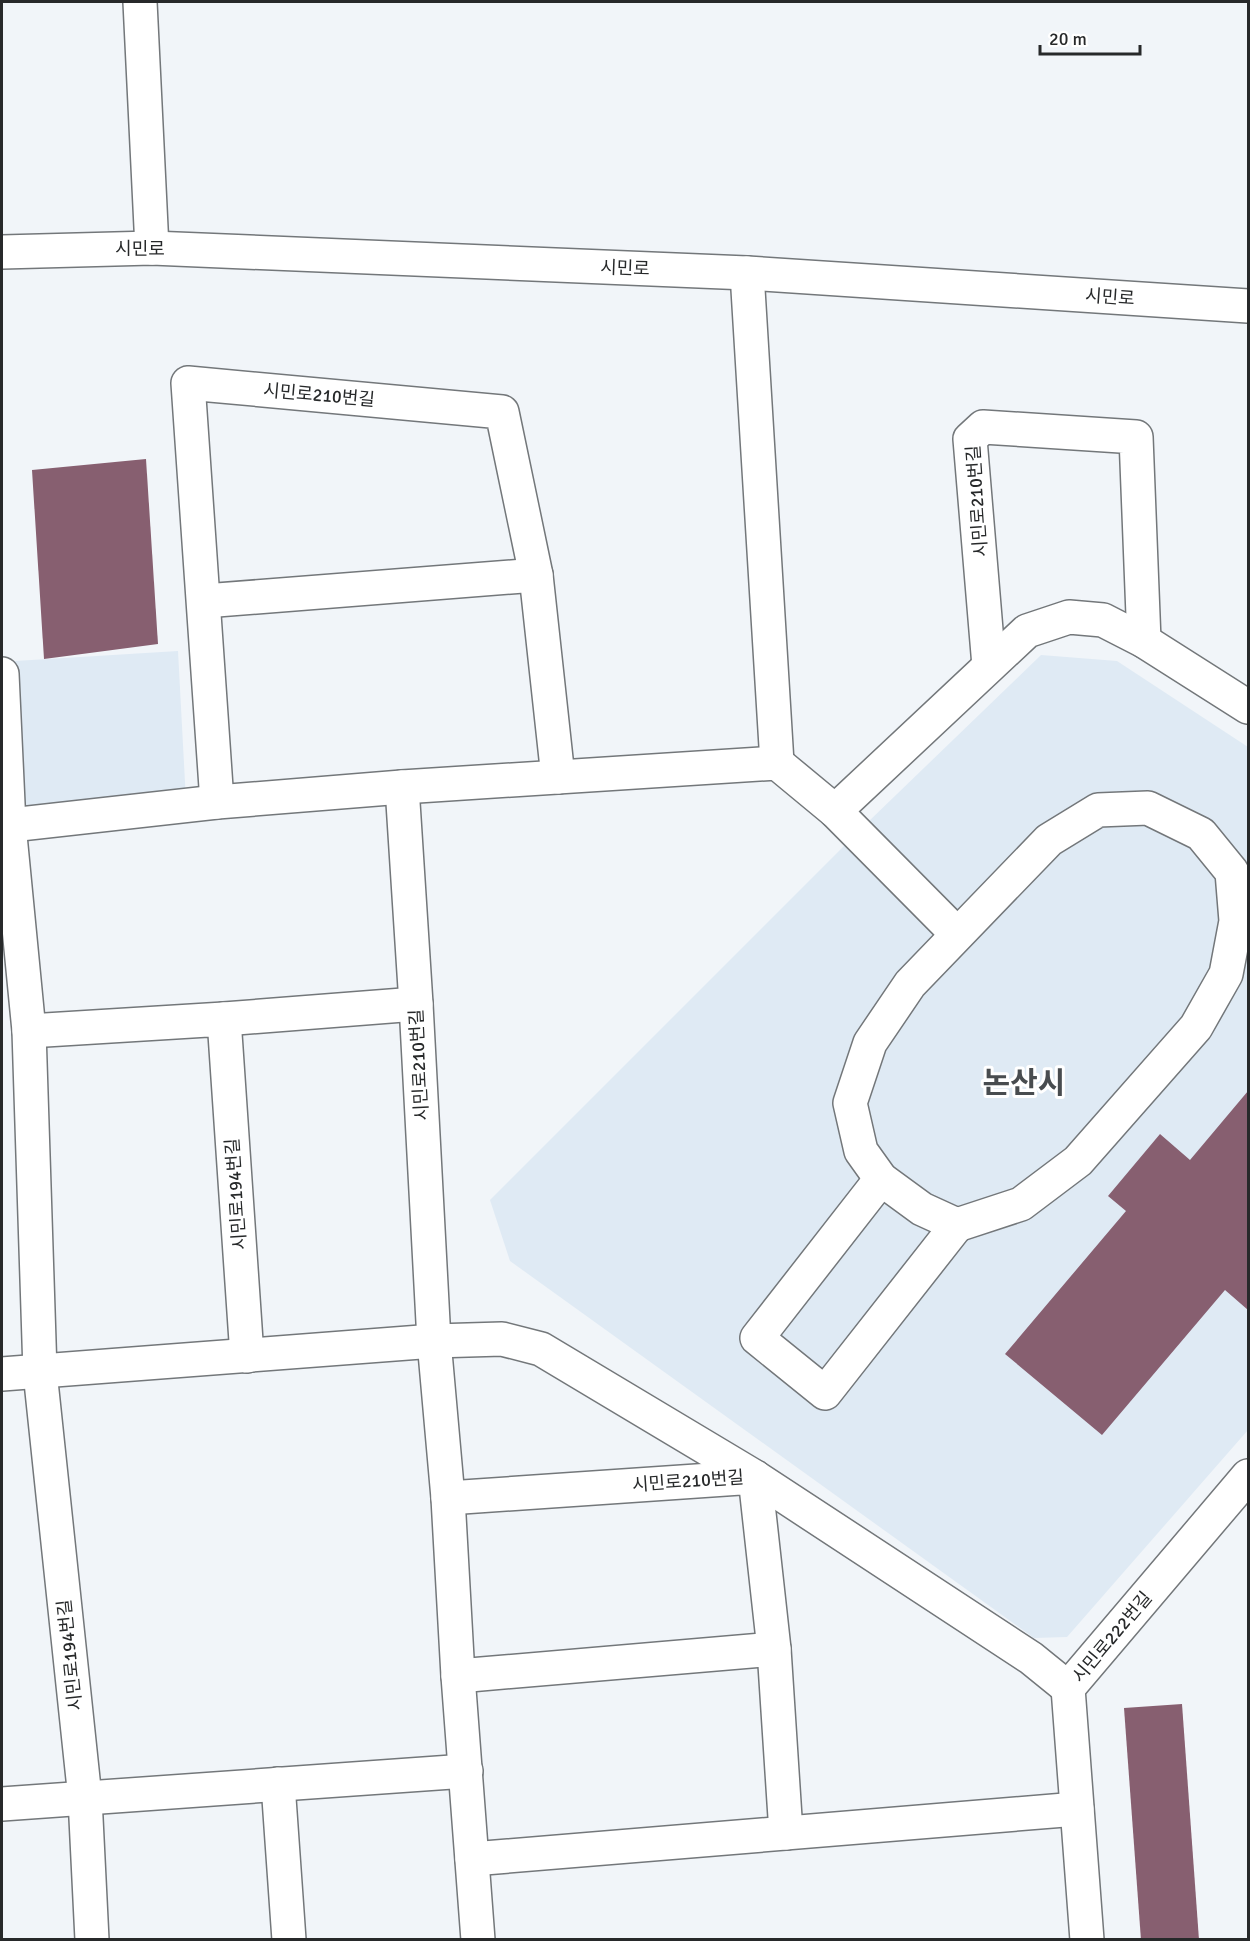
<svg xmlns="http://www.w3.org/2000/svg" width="1250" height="1941" font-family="Signika,'Noto Sans KR',sans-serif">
<rect width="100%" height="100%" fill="#f1f5f9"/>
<g fill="#dfeaf4">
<polygon points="178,651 186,801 23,811 15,661"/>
<polygon points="1041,655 1117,661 1248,747 1248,1430 1067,1637 1034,1638 510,1261 490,1200 868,822"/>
</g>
<g fill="#875f70">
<polygon points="146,459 158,644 44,659 32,470"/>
<polygon points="1248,1091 1248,1310 1225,1290 1102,1435 1005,1354 1126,1211 1108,1196 1160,1134 1190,1160"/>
<polygon points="1182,1704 1199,1940 1141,1940 1124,1708"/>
</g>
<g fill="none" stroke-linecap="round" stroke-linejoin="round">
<g stroke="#73777a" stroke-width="36">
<g id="minor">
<polyline points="140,2 152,248"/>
<polyline points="2,252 152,248 747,273 1248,306"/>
<polyline points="747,273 777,763"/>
<polyline points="204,601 536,575"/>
<polyline points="989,666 970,439 983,427 1136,437 1144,641"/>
<polyline points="2,674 9,825 29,1031 40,1372 85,1798 92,1940"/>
<polyline points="402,787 416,1004 434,1341 448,1498 458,1676 478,1940"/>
<polyline points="217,802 188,383 502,412 536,575 558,777"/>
<polygon points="1148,808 1201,834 1232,872 1236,921 1226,974 1196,1027 1078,1161 1021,1204 957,1225 922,1209 881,1179 861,1151 850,1103 870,1043 910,984 1049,840 1098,810"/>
<polyline points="835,811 1027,631 1069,617 1103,620 1144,641 1248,707"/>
<polyline points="2,826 217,802 402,787 777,763 835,811 957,934"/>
<polyline points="224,1019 416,1004"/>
<polyline points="29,1031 224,1019 247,1356"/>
<polyline points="881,1179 757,1338 825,1393 957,1225"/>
<polyline points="2,1374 434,1341 502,1339 541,1349 755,1477 1031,1658 1068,1688"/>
<polyline points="448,1498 755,1477 774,1649 786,1833"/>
<polyline points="458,1676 774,1649"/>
<polyline points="278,1784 289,1940"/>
<polyline points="2,1804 466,1771"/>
<polyline points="472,1859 1077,1809"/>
<polyline points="1087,1940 1068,1688 1248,1476"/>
</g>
</g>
<use href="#minor" stroke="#fff" stroke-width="33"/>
</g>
<g text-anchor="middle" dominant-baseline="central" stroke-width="6" stroke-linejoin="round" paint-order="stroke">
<g font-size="18" fill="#27292a" stroke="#fff">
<text x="140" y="249">시민로</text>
<text transform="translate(625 268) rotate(2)">시민로</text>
<text transform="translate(1110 297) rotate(4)">시민로</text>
<text transform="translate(319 395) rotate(5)">시민로210번길</text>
<text transform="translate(977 501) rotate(-94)">시민로210번길</text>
<text transform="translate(419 1065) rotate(-93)">시민로210번길</text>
<text transform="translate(236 1194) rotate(-94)">시민로194번길</text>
<text transform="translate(688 1481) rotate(-4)">시민로210번길</text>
<text transform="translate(1112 1637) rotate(-50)">시민로222번길</text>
<text transform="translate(70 1655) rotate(-96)">시민로194번길</text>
</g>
<g font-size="30" font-weight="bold" fill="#484c4f" stroke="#fff">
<text x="1024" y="1083">논산시</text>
</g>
</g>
<rect width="1250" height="1941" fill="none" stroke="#27292a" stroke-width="6"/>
<path d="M1040 45v9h100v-9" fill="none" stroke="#27292a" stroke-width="3"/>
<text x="1049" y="45" font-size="18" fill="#27292a" stroke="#ffffff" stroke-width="4.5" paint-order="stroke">20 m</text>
</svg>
